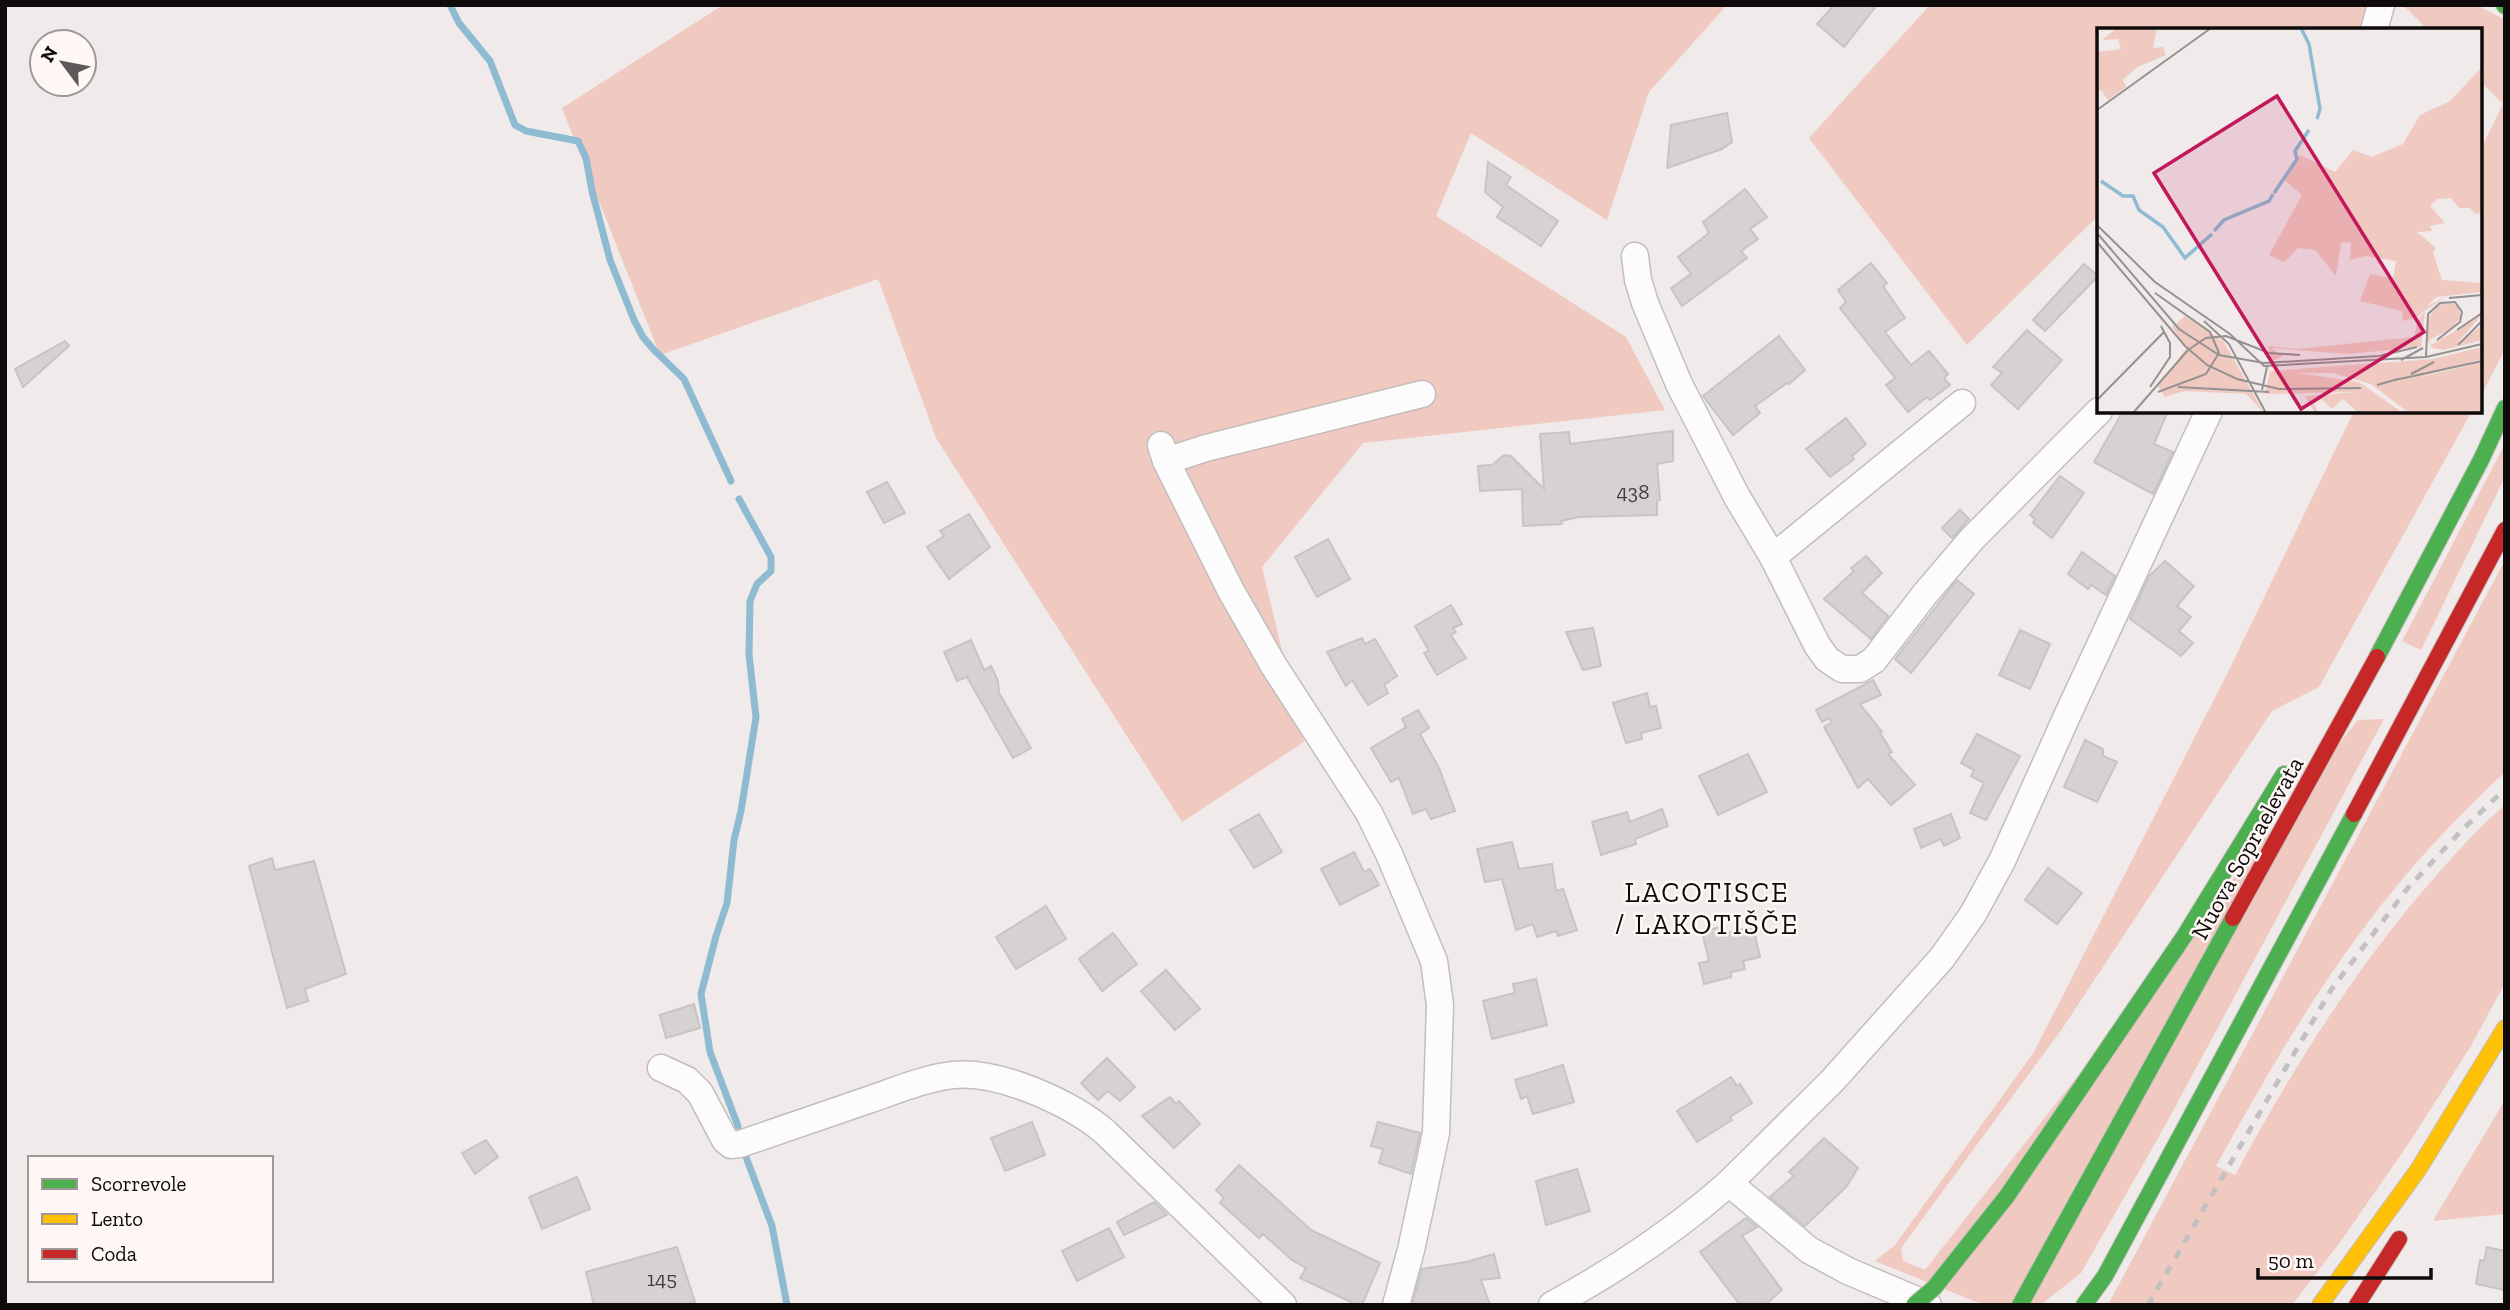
<svg xmlns="http://www.w3.org/2000/svg" width="2510" height="1310" font-family="'Zilla Slab',serif">
<rect width="100%" height="100%" fill="#f0ebea"/>
<g fill="#f0c9c0">
<polygon points="723,5 1727,5 1649,92 1607,220 1471,133 1436,216 1626,337 1665,410 1363,443 1262,567 1304,742 1182,822 936,438 878,279 660,355 562,108"/>
<polygon points="1930,5 2366,5 2361,30 2099,30 2099,215 1967,345 1809,138"/>
<polygon points="2403,5 2477,5 2505,20 2505,350 2480,397 2480,151 2503,104 2480,81 2480,30 2428,30"/>
<polygon points="2354,411 2472,411 2319,687 2272,711 2062,1029 1901,1248 1903,1261 1925,1270 2358,720 2384,719 2166,1124 2081,1273 2043,1303 1991,1305 1974,1301 1875,1261 1895,1245 2034,1052 2228,672"/>
<polygon points="2505,444 2505,477 2421,650 2402,641"/>
<path d="M 2505,560 L 2505,772 C 2465,810 2426,849 2392,892 C 2323,976 2269,1071 2216,1166 L 2235,1175 C 2292,1070 2355,968 2434,878 C 2457,852 2479,827 2505,805 L 2505,983 L 2471,1046 L 2411,1140 L 2341,1241 L 2292,1305 L 2108,1305 Z"/>
<polygon points="2505,1100 2505,1214 2433,1221"/>
</g>
<g fill="none" stroke-linecap="round" stroke-linejoin="round">
<g stroke="#8fbbd2" stroke-width="7">
<polyline points="450,5 459,23 490,61 515,125 526,131 578,141 586,158 592,191 610,260 634,320 643,337 653,349 684,379 731,481"/>
<polyline points="738,1126 710,1052 701,994 716,936 727,903 734,840 741,811 756,717 749,655 750,601 757,584 771,571 771,557 739,499"/>
<polyline points="746,1157 772,1226 787,1305"/>
</g>
</g>
<g fill="#d6d2d1" stroke="#c8c4c3" stroke-width="2">
<polygon points="1834,5 1877,5 1844,47 1817,24"/>
<polygon points="1727,113 1732,142 1722,149 1667,168 1671,125"/>
<polygon points="1488,162 1511,177 1506,185 1558,221 1541,246 1497,217 1503,207 1485,192"/>
<polygon points="1745,189 1767,217 1750,229 1758,239 1741,251 1747,258 1682,306 1671,288 1691,274 1678,257 1709,233 1703,222"/>
<polygon points="1871,263 1887,283 1883,286 1905,318 1885,332 1911,365 1929,351 1948,374 1944,378 1950,385 1930,400 1927,397 1908,412 1886,385 1895,378 1840,308 1846,302 1838,290"/>
<polygon points="2084,264 2098,276 2045,331 2033,320"/>
<polygon points="2027,330 2062,360 2018,409 1991,385 2002,373 1993,367"/>
<polygon points="1779,336 1805,370 1789,384 1787,383 1755,406 1760,413 1733,435 1703,396"/>
<polygon points="65,341 69,346 23,387 15,369"/>
<polygon points="2123,411 2168,411 2154,444 2173,452 2153,494 2094,462"/>
<polygon points="1846,418 1866,444 1852,456 1854,459 1830,477 1806,449"/>
<polygon points="1673,431 1673,461 1657,464 1660,500 1657,501 1657,515 1579,517 1561,521 1562,524 1523,526 1522,489 1480,491 1478,466 1492,465 1504,455 1511,456 1544,489 1540,434 1569,432 1570,444"/>
<polygon points="2060,476 2084,493 2052,538 2033,523 2035,519 2030,515"/>
<polygon points="887,482 905,513 884,523 867,492"/>
<polygon points="1960,510 1969,519 1952,538 1942,528"/>
<polygon points="969,514 990,547 949,579 927,547 944,536 940,531"/>
<polygon points="1328,539 1350,579 1317,597 1295,557"/>
<polygon points="2082,552 2115,576 2106,595 2091,585 2088,589 2068,574"/>
<polygon points="1866,556 1882,573 1862,593 1888,616 1871,639 1824,599 1854,571 1851,568"/>
<polygon points="2165,561 2194,586 2177,606 2191,617 2179,631 2193,643 2181,656 2130,619 2149,576"/>
<polygon points="1957,580 1974,594 1911,673 1895,659"/>
<polygon points="1451,605 1462,624 1453,628 1456,632 1451,635 1466,658 1437,675 1424,653 1429,651 1415,626"/>
<polygon points="1593,628 1601,666 1583,670 1566,632"/>
<polygon points="2020,630 2050,644 2030,689 1999,675"/>
<polygon points="1362,638 1365,644 1375,639 1397,676 1384,685 1388,693 1368,705 1352,680 1346,686 1327,652"/>
<polygon points="971,640 984,670 991,666 998,681 999,693 1031,748 1013,758 967,677 957,681 944,652"/>
<polygon points="1873,680 1881,695 1860,704 1882,732 1880,733 1892,752 1888,754 1915,785 1891,805 1868,779 1858,788 1824,727 1832,722 1829,718 1822,722 1816,710"/>
<polygon points="1647,693 1650,707 1656,706 1661,728 1641,733 1642,739 1626,743 1613,703"/>
<polygon points="1418,710 1429,728 1420,734 1439,768 1455,811 1431,819 1426,809 1413,814 1399,778 1391,782 1371,748 1406,727 1402,719"/>
<polygon points="1977,734 2020,756 1986,820 1970,813 1984,783 1971,776 1974,770 1961,763"/>
<polygon points="2085,740 2103,749 2103,756 2117,762 2097,802 2064,787"/>
<polygon points="1748,754 1767,792 1718,815 1699,776"/>
<polygon points="1662,809 1668,826 1635,839 1636,844 1601,855 1592,822 1627,812 1630,822"/>
<polygon points="1259,814 1282,852 1254,868 1230,830"/>
<polygon points="1951,814 1960,838 1944,846 1941,839 1921,848 1914,829"/>
<polygon points="1512,842 1519,869 1552,864 1556,891 1563,889 1577,930 1558,936 1556,931 1537,937 1533,924 1516,930 1502,879 1485,882 1477,849"/>
<polygon points="1354,852 1364,872 1370,869 1379,885 1340,905 1321,869"/>
<polygon points="272,858 275,870 314,861 346,974 305,989 308,1001 287,1008 249,866"/>
<polygon points="2048,868 2082,893 2057,924 2025,900"/>
<polygon points="1046,906 1066,939 1016,969 996,937"/>
<polygon points="1720,927 1722,934 1753,927 1760,957 1743,961 1745,969 1731,972 1731,977 1704,984 1699,963 1709,961 1702,932"/>
<polygon points="1113,933 1137,964 1102,991 1079,959"/>
<polygon points="1166,970 1200,1009 1175,1030 1141,991"/>
<polygon points="1536,979 1547,1025 1492,1039 1483,1001 1515,993 1513,984"/>
<polygon points="694,1004 700,1028 666,1038 660,1015"/>
<polygon points="1107,1058 1135,1087 1120,1101 1108,1091 1098,1100 1081,1083"/>
<polygon points="1563,1065 1574,1102 1533,1114 1527,1096 1521,1099 1515,1080"/>
<polygon points="1731,1077 1737,1086 1740,1084 1752,1103 1730,1117 1732,1120 1697,1142 1677,1111"/>
<polygon points="1170,1097 1176,1104 1179,1101 1200,1124 1174,1148 1142,1116"/>
<polygon points="1032,1122 1045,1155 1005,1171 991,1138"/>
<polygon points="1378,1122 1420,1133 1411,1174 1379,1163 1383,1149 1371,1146"/>
<polygon points="1824,1138 1858,1168 1846,1187 1805,1226 1770,1197 1794,1176 1789,1172"/>
<polygon points="486,1140 498,1157 475,1174 462,1153"/>
<polygon points="1239,1165 1311,1230 1380,1263 1362,1305 1357,1305 1300,1278 1306,1268 1292,1260 1263,1234 1259,1238 1220,1203 1224,1198 1216,1190"/>
<polygon points="1577,1169 1590,1211 1546,1225 1536,1181"/>
<polygon points="577,1177 590,1209 542,1229 529,1197"/>
<polygon points="1154,1202 1167,1215 1124,1235 1117,1222"/>
<polygon points="1746,1218 1757,1227 1742,1236 1782,1290 1765,1305 1740,1305 1700,1252"/>
<polygon points="1109,1228 1124,1257 1077,1281 1062,1251"/>
<polygon points="677,1247 695,1302 691,1302 692,1305 594,1305 586,1272"/>
<polygon points="2487,1247 2505,1251 2505,1290 2476,1284 2480,1260 2484,1261"/>
<polygon points="1494,1254 1500,1278 1481,1280 1490,1305 1412,1305 1422,1269 1466,1262"/>
</g>
<g fill="none" stroke-linecap="round" stroke-linejoin="round">
<g stroke="#c2bebd" stroke-width="29">
<g id="street">
<polyline points="2374,30 2381,5"/>
<polyline points="1635,256 1638,280 1645,303 1679,384 1737,497 1773,557 1817,645 1827,659 1842,669 1860,669 1874,660 1925,594 1972,539 2099,411"/>
<polyline points="1161,445 1166,461 1231,591 1274,666 1369,813 1389,854 1434,961 1440,1005 1436,1133 1411,1250 1396,1305"/>
<polyline points="1166,461 1206,448 1422,394"/>
<polyline points="1773,557 1962,403"/>
<path d="M 661,1068 L 687,1080 L 700,1093 L 725,1140 L 731,1145 L 740,1144 C 783,1129 827,1114 871,1099 C 897,1090 926,1078 953,1075 C 999,1070 1071,1103 1105,1132 L 1283,1305"/>
<polyline points="1729,1183 1833,1080 1942,958 1973,914 2002,861 2067,716 2209,411"/>
<path d="M 1552,1305 C 1614,1271 1676,1230 1729,1183 L 1809,1250 L 1848,1271 L 1928,1305"/>
</g>
</g>
<g stroke="#c2bebd" stroke-width="18">
<g id="fast">
<polyline points="2504,5 2505,6"/>
<polyline points="2377,657 2481,460 2505,408"/>
<polyline points="2007,1196 2185,935 2284,774"/>
<polyline points="2020,1305 2233,918"/>
<polyline points="2084,1305 2105,1276 2354,814"/>
</g>
</g>
<g stroke="#c2bebd" stroke-width="18">
<polyline id="slow" points="2320,1305 2418,1170 2505,1028"/>
</g>
<g stroke="#c2bebd" stroke-width="18">
<g id="jam">
<polyline points="2354,814 2505,530"/>
<polyline points="2233,918 2377,657"/>
<polyline points="2357,1305 2399,1239"/>
</g>
</g>
<use href="#street" stroke="#fdfcfc" stroke-width="26"/>
<use href="#fast" stroke="#4caf50" stroke-width="16"/>
<use href="#slow" stroke="#ffc107" stroke-width="16"/>
<use href="#jam" stroke="#c62828" stroke-width="16"/>
<polyline stroke="#c2c0c0" stroke-width="5" stroke-dasharray="9 9" stroke-linecap="butt" points="2148,1305 2331,990 2407,889 2461,831 2505,789"/>
<g stroke="#c2bebd" stroke-width="18" stroke-linecap="butt">
<polyline id="fast-bridge" points="1914,1305 1934,1288 2007,1196"/>
</g>
<use href="#fast-bridge" stroke="#4caf50" stroke-width="16"/>
</g>
<g text-anchor="middle" dominant-baseline="central" stroke-width="5" stroke-linejoin="round" paint-order="stroke">
<g font-size="21" fill="#433f3e">
<text x="1633" y="491">438</text>
<text x="662" y="1278">145</text>
</g>
<g font-size="24" fill="#0f0b0b" stroke="#fef7f6">
<text transform="translate(2247 848) rotate(-61)">Nuova Sopraelevata</text>
</g>
<g font-size="28" letter-spacing="2" fill="#0f0b0b" stroke="#fef7f6">
<text x="1707" y="892">LACOTISCE<tspan x="1707" dy="32">/ LAKOTIŠČE</tspan></text>
</g>
</g>
<g transform="translate(2097 28)">
<rect width="385" height="385" fill="#f0ebea"/>
<path d="M 20,0 L 60,0 L 56,20 L 66,19 L 69,27 L 40,39 L 26,52 L 29,59 L 11,72 L 4,62 L 0,64 L 0,24 L 24,21 L 21,11 L 5,12 ZM 385,39 L 385,184 L 378,186 L 373,180 L 362,180 L 354,170 L 341,171 L 333,178 L 348,195 L 333,198 L 335,203 L 320,204 L 339,220 L 336,225 L 345,252 L 385,255 L 385,264 L 339,269 L 321,289 L 306,293 L 305,283 L 263,273 L 273,246 L 296,250 L 299,233 L 268,228 L 253,232 L 254,214 L 244,215 L 239,248 L 218,222 L 201,220 L 187,234 L 172,227 L 205,167 L 185,150 L 203,127 L 238,144 L 256,122 L 275,129 L 306,116 L 323,87 L 353,73 ZM 349,268 L 328,283 L 324,319 L 251,326 L 174,320 L 186,328 L 175,333 L 171,318 L 200,321 L 317,309 L 321,292 L 331,278 ZM 350,274 L 360,277 L 364,289 L 354,301 L 332,312 L 334,317 L 385,287 L 360,315 L 385,298 L 385,312 L 347,322 L 335,320 L 331,312 L 330,292 L 339,279 ZM 88,288 L 127,314 L 167,385 L 149,366 L 88,363 L 68,369 L 61,358 L 89,321 L 75,299 ZM 385,319 L 385,331 L 320,350 L 385,334 L 385,385 L 312,385 L 274,356 L 236,345 L 200,345 L 262,354 L 306,385 L 262,385 L 246,371 L 235,381 L 224,371 L 217,376 L 222,385 L 218,385 L 208,368 L 260,364 L 168,366 L 173,343 L 336,331 Z" fill="#f0c9c0"/>
<path fill="none" stroke="#8fbbd2" stroke-width="3.5" d="M 204,0 L 212,16 L 223,81 L 220,91M 4,153 L 26,168 L 36,168 L 42,182 L 66,199 L 88,230 L 115,206M 177,165 L 200,131 L 198,123 L 212,102M 117,203 L 127,192 L 172,173 L 176,166"/>
<path fill="none" stroke="#969191" stroke-width="2" d="M 0,82 L 114,0M 0,197 L 58,254 L 133,306 L 167,338 L 329,329M 0,205 L 82,301 L 122,327 L 167,335 L 282,328 L 320,319M 0,214 L 88,318 L 110,337 L 140,351 L 182,361 L 264,360M 58,265 L 113,304 L 122,325 L 109,346 L 61,364M 352,270 L 385,267M 107,293 L 132,316 L 169,385M 360,302 L 385,285M 361,317 L 385,293M 329,329 L 385,316M 329,329 L 331,286 L 343,275 L 358,274 L 365,284 L 363,294 L 340,312M 304,332 L 326,320M 314,346 L 337,334M 298,352 L 385,333M 280,357 L 301,351M 53,359 L 73,329 L 73,315 L 64,298M 81,359 L 172,364M 165,362 L 170,339M 0,372 L 67,304M 36,385 L 91,322 L 109,310 L 129,308 L 172,325 L 203,327"/>
<path fill="#c2185b" fill-opacity="0.15" stroke="#c2185b" stroke-width="3.5" d="M 180,68 L 327,304 L 204,381 L 57,145 Z"/>
<rect width="385" height="385" fill="none" stroke="#0f0b0b" stroke-width="3.5"/>
</g>
<rect width="2510" height="1310" fill="none" stroke="#0f0b0b" stroke-width="14"/>
<rect x="28" y="1156" width="245" height="126" fill="#fef7f6" stroke="#9e9998" stroke-width="2"/>
<rect x="42" y="1179" width="35" height="10" fill="#4caf50" stroke="#9e9998" stroke-width="2"/>
<text x="91" y="1191" font-size="21" fill="#0f0b0b">Scorrevole</text>
<rect x="42" y="1214" width="35" height="10" fill="#ffc107" stroke="#9e9998" stroke-width="2"/>
<text x="91" y="1226" font-size="21" fill="#0f0b0b">Lento</text>
<rect x="42" y="1249" width="35" height="10" fill="#c62828" stroke="#9e9998" stroke-width="2"/>
<text x="91" y="1261" font-size="21" fill="#0f0b0b">Coda</text>
<g transform="translate(63 63) rotate(302)"><circle r="33" fill="#fef7f6" stroke="#9e9998" stroke-width="2"/>
<path d="M0-5L12 26L0 18L-12 26Z" fill="#5e5959"/>
<text y="-10" font-size="19" font-weight="bold" text-anchor="middle" fill="#0f0b0b">N</text>
</g>
<path d="M2258 1268v10h173v-10" fill="none" stroke="#0f0b0b" stroke-width="3.5"/>
<text x="2268" y="1268" font-size="21" fill="#0f0b0b" stroke="#fef7f6" stroke-width="5" paint-order="stroke">50 m</text>
</svg>
